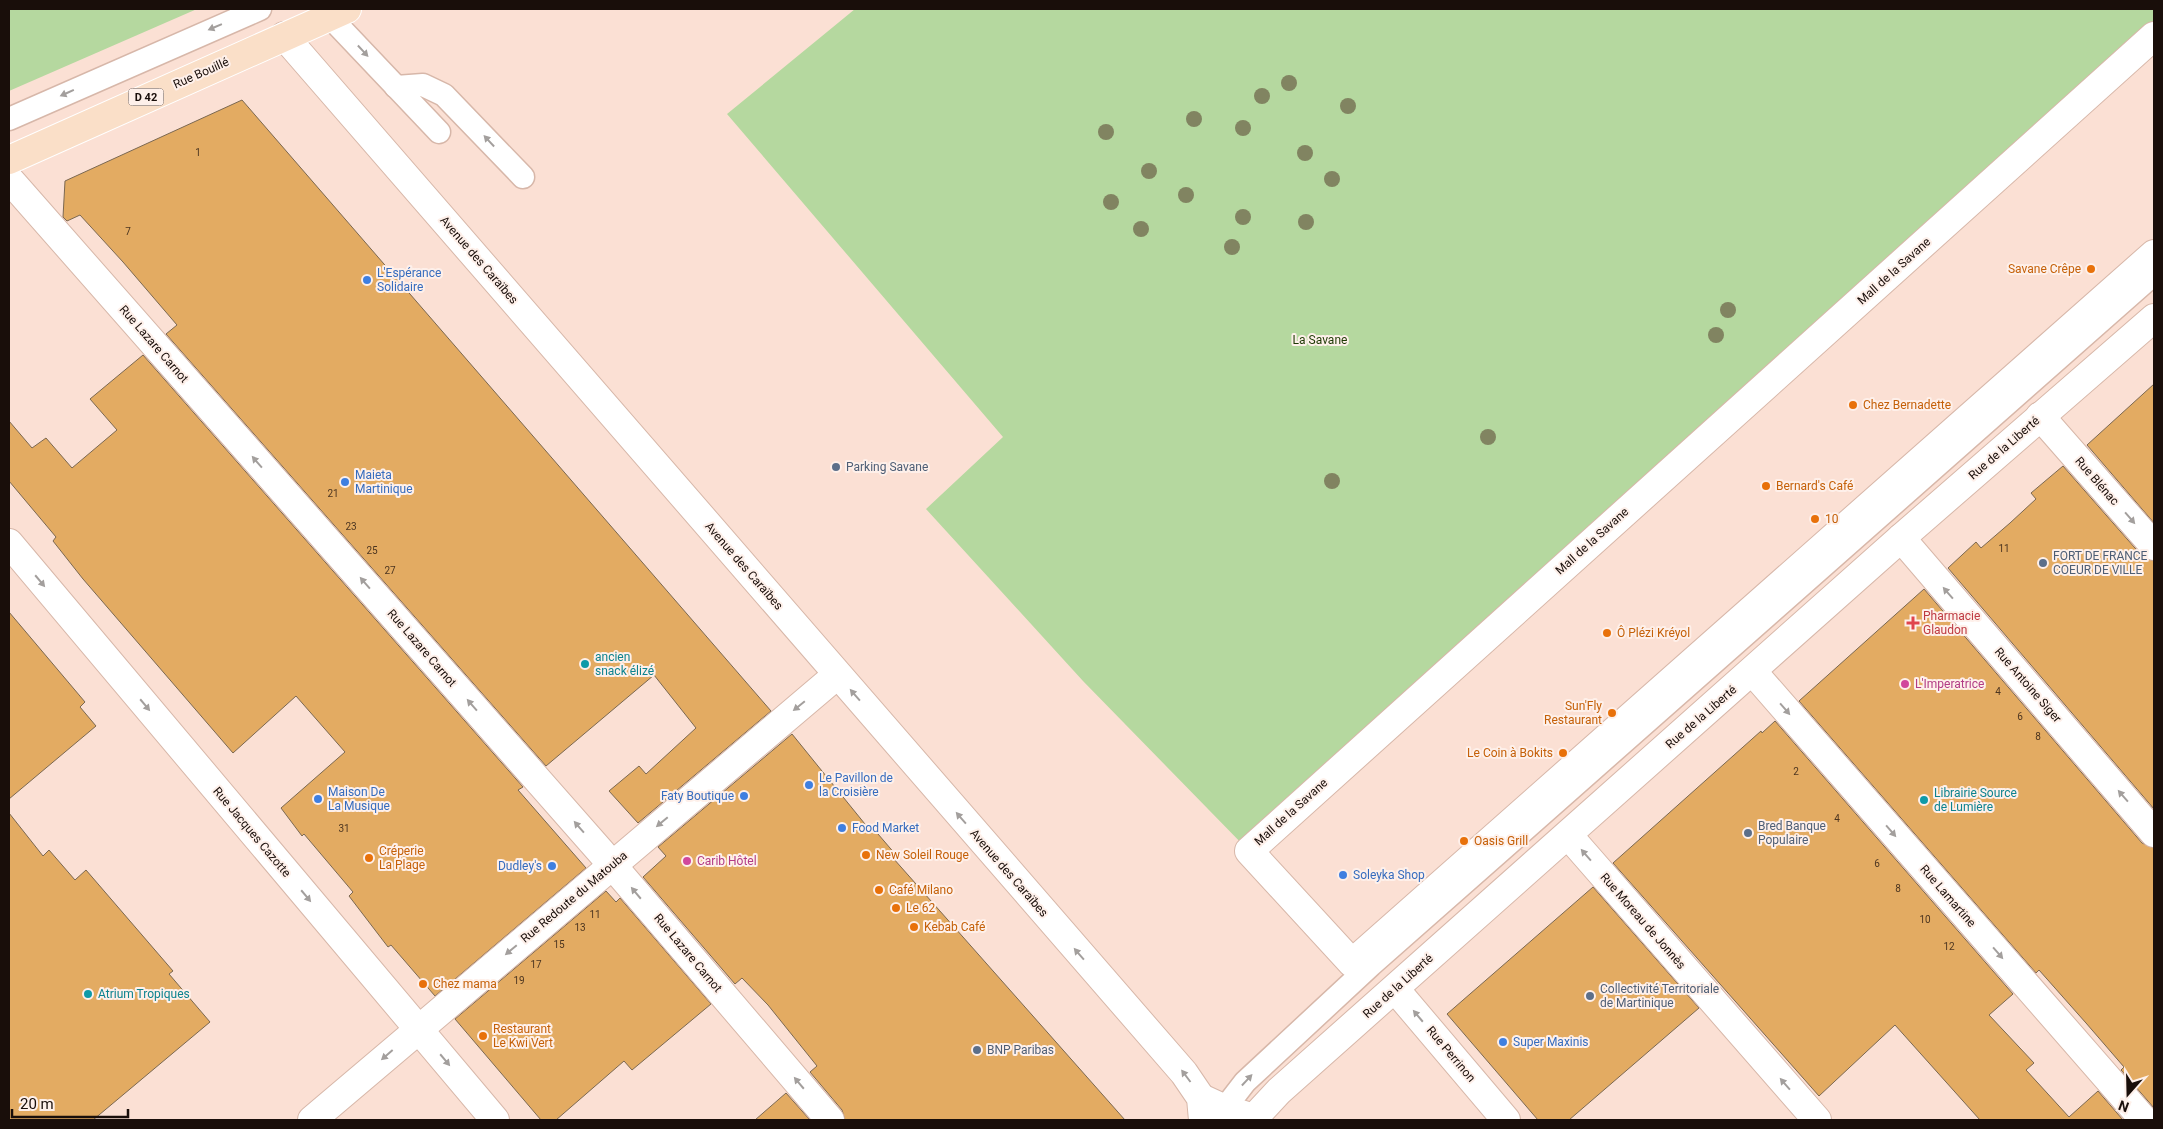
<svg xmlns="http://www.w3.org/2000/svg" width="2163" height="1129" font-family="Roboto,sans-serif">
<rect width="100%" height="100%" fill="#fbe0d4"/>
<g fill="#b5d89f">
<polygon points="9,9 197,9 9,91"/>
<polygon points="855,9 2154,9 2154,36 1249,851 1083,681 926,509 1003,437 727,114"/>
</g>
<g fill="#e3ab62" stroke="#7b6851">
<polygon points="242,100 771,711 638,823 609,791 639,766 646,774 696,728 654,675 546,766 166,334 177,325 123,262 80,215 67,221 63,217 65,181"/>
<polygon points="143,355 523,787 518,790 586,868 435,996 391,945 388,947 349,896 353,892 304,834 302,836 281,808 345,752 296,696 233,753 83,579 53,541 56,537 9,481 9,421 32,448 46,438 72,468 117,430 90,399"/>
<polygon points="2154,384 2154,523 2087,445"/>
<polygon points="2063,466 2142,556 2154,561 2154,809 1948,568 1976,542 1981,548 2010,523 2036,499 2031,493"/>
<polygon points="1924,589 2142,843 2154,848 2154,1108 2121,1070 2124,1067 2086,1023 2039,970 2036,973 1799,701"/>
<polygon points="9,612 85,702 80,707 96,726 9,799"/>
<polygon points="1775,721 2013,994 1989,1015 2034,1063 2026,1070 2069,1117 2098,1091 2123,1120 1980,1120 1895,1025 1819,1096 1613,863 1761,731 1762,733"/>
<polygon points="792,734 869,829 872,827 896,855 893,858 1125,1120 845,1120 842,1110 810,1072 817,1066 768,1005 742,978 735,984 643,877 666,856 658,847"/>
<polygon points="9,813 43,856 49,850 75,880 86,870 173,971 169,974 210,1022 93,1120 9,1120"/>
<polygon points="1593,887 1699,1008 1569,1120 1538,1120 1447,1014"/>
<polygon points="606,891 616,902 620,898 711,1004 632,1070 624,1061 556,1120 541,1120 455,1019"/>
<polygon points="786,1093 810,1120 755,1120"/>
</g>
<g fill="none" stroke-linecap="round" stroke-linejoin="round">
<g stroke="#d7b7a9" stroke-width="25">
<g id="lane">
<polyline points="329,16 439,132"/>
<polyline points="396,87 423,85 444,95 523,177"/>
<polyline points="9,119 260,9"/>
<polyline points="1220,1120 1228,1104 1245,1082 1371,965 2154,274"/>
</g>
</g>
<g stroke="#d7b7a9" stroke-width="30">
<g id="street">
<polyline points="284,36 1184,1073 1201,1098 1203,1120"/>
<polyline points="2154,36 1249,851 1352,963 2154,254"/>
<polyline points="9,179 601,852 830,1120"/>
<polyline points="2040,416 2154,546"/>
<polyline points="1901,538 2154,833"/>
<polyline points="9,543 495,1120"/>
<polyline points="1753,672 2144,1120"/>
<polyline points="1568,835 1817,1120"/>
<polyline points="1395,989 1506,1120"/>
<polyline points="1201,1098 1225,1109 1254,1118"/>
<polyline points="312,1120 837,675"/>
<polyline points="1252,1120 1279,1091 1901,538 2154,318"/>
</g>
</g>
<g stroke="#fff" stroke-width="30">
<polyline id="primary" points="9,160 347,9"/>
</g>
<use href="#lane" stroke="#fff" stroke-width="22"/>
<use href="#street" stroke="#fff" stroke-width="28"/>
<use href="#primary" stroke="#fadfc8" stroke-width="28"/>
</g>
<g fill="#818461">
<circle cx="1289" cy="83" r="8"/>
<circle cx="1262" cy="96" r="8"/>
<circle cx="1348" cy="106" r="8"/>
<circle cx="1194" cy="119" r="8"/>
<circle cx="1243" cy="128" r="8"/>
<circle cx="1106" cy="132" r="8"/>
<circle cx="1305" cy="153" r="8"/>
<circle cx="1149" cy="171" r="8"/>
<circle cx="1332" cy="179" r="8"/>
<circle cx="1186" cy="195" r="8"/>
<circle cx="1111" cy="202" r="8"/>
<circle cx="1243" cy="217" r="8"/>
<circle cx="1306" cy="222" r="8"/>
<circle cx="1141" cy="229" r="8"/>
<circle cx="1232" cy="247" r="8"/>
<circle cx="1728" cy="310" r="8"/>
<circle cx="1716" cy="335" r="8"/>
<circle cx="1488" cy="437" r="8"/>
<circle cx="1332" cy="481" r="8"/>
</g>
<defs><path id="oneway-solid" d="M-6-.8H1V-3.2L6.5 0L1 3.2V.8H-6Z" transform="scale(1.25)"/></defs>
<g fill="#a39f9d">
<use href="#oneway-solid" transform="translate(215 27) rotate(157)"/>
<use href="#oneway-solid" transform="translate(363 51) rotate(47)"/>
<use href="#oneway-solid" transform="translate(67 93) rotate(156)"/>
<use href="#oneway-solid" transform="translate(489 141) rotate(-133)"/>
<use href="#oneway-solid" transform="translate(257 462) rotate(-131)"/>
<use href="#oneway-solid" transform="translate(2130 518) rotate(49)"/>
<use href="#oneway-solid" transform="translate(40 581) rotate(50)"/>
<use href="#oneway-solid" transform="translate(365 583) rotate(-131)"/>
<use href="#oneway-solid" transform="translate(1948 593) rotate(-131)"/>
<use href="#oneway-solid" transform="translate(855 695) rotate(-131)"/>
<use href="#oneway-solid" transform="translate(145 705) rotate(50)"/>
<use href="#oneway-solid" transform="translate(472 705) rotate(-131)"/>
<use href="#oneway-solid" transform="translate(799 706) rotate(141)"/>
<use href="#oneway-solid" transform="translate(1785 709) rotate(49)"/>
<use href="#oneway-solid" transform="translate(2123 796) rotate(-131)"/>
<use href="#oneway-solid" transform="translate(961 818) rotate(-131)"/>
<use href="#oneway-solid" transform="translate(662 822) rotate(140)"/>
<use href="#oneway-solid" transform="translate(579 827) rotate(-131)"/>
<use href="#oneway-solid" transform="translate(1891 831) rotate(49)"/>
<use href="#oneway-solid" transform="translate(1586 855) rotate(-131)"/>
<use href="#oneway-solid" transform="translate(636 893) rotate(-130)"/>
<use href="#oneway-solid" transform="translate(306 896) rotate(50)"/>
<use href="#oneway-solid" transform="translate(511 950) rotate(140)"/>
<use href="#oneway-solid" transform="translate(1998 953) rotate(49)"/>
<use href="#oneway-solid" transform="translate(1079 954) rotate(-131)"/>
<use href="#oneway-solid" transform="translate(1418 1016) rotate(-130)"/>
<use href="#oneway-solid" transform="translate(387 1055) rotate(139)"/>
<use href="#oneway-solid" transform="translate(445 1060) rotate(50)"/>
<use href="#oneway-solid" transform="translate(1186 1076) rotate(-127)"/>
<use href="#oneway-solid" transform="translate(1247 1080) rotate(-47)"/>
<use href="#oneway-solid" transform="translate(799 1083) rotate(-130)"/>
<use href="#oneway-solid" transform="translate(1785 1084) rotate(-131)"/>
</g>
<g fill="#e8710a" stroke="#fef0ea" stroke-width="2">
<circle cx="2091" cy="269" r="5"/>
<circle cx="1853" cy="405" r="5"/>
<circle cx="1766" cy="486" r="5"/>
<circle cx="1815" cy="519" r="5"/>
<circle cx="1607" cy="633" r="5"/>
<circle cx="1612" cy="713" r="5"/>
<circle cx="1563" cy="753" r="5"/>
<circle cx="1464" cy="841" r="5"/>
<circle cx="866" cy="855" r="5"/>
<circle cx="369" cy="858" r="5"/>
<circle cx="879" cy="890" r="5"/>
<circle cx="896" cy="908" r="5"/>
<circle cx="914" cy="927" r="5"/>
<circle cx="423" cy="984" r="5"/>
<circle cx="483" cy="1036" r="5"/>
</g>
<g fill="#3f7fe0" stroke="#fef0ea" stroke-width="2">
<circle cx="367" cy="280" r="5"/>
<circle cx="345" cy="482" r="5"/>
<circle cx="809" cy="785" r="5"/>
<circle cx="744" cy="796" r="5"/>
<circle cx="318" cy="799" r="5"/>
<circle cx="842" cy="828" r="5"/>
<circle cx="552" cy="866" r="5"/>
<circle cx="1343" cy="875" r="5"/>
<circle cx="1503" cy="1042" r="5"/>
</g>
<g fill="#5c6f8a" stroke="#fef0ea" stroke-width="2">
<circle cx="836" cy="467" r="5"/>
<circle cx="2043" cy="563" r="5"/>
<circle cx="1748" cy="833" r="5"/>
<circle cx="1590" cy="996" r="5"/>
<circle cx="977" cy="1050" r="5"/>
</g>
<path fill="#e0444e" stroke="#fef0ea" stroke-width="2" d="M1910.5 615.5h5v5h5v5h-5v5h-5v-5h-5v-5h5z"/>
<g fill="#0f9aa8" stroke="#fef0ea" stroke-width="2">
<circle cx="585" cy="664" r="5"/>
<circle cx="1924" cy="800" r="5"/>
<circle cx="88" cy="994" r="5"/>
</g>
<g fill="#d1479c" stroke="#fef0ea" stroke-width="2">
<circle cx="1905" cy="684" r="5"/>
<circle cx="687" cy="861" r="5"/>
</g>
<g text-anchor="middle" dominant-baseline="central" stroke-width="4" stroke-linejoin="round" paint-order="stroke">
<g font-size="10" fill="#4c3520">
<text x="198" y="152">1</text>
<text x="128" y="231">7</text>
<text x="333" y="493">21</text>
<text x="351" y="526">23</text>
<text x="2004" y="548">11</text>
<text x="372" y="550">25</text>
<text x="390" y="570">27</text>
<text x="1998" y="691">4</text>
<text x="2020" y="716">6</text>
<text x="2038" y="736">8</text>
<text x="1796" y="771">2</text>
<text x="1837" y="818">4</text>
<text x="344" y="828">31</text>
<text x="1877" y="863">6</text>
<text x="1898" y="888">8</text>
<text x="595" y="914">11</text>
<text x="1925" y="919">10</text>
<text x="580" y="927">13</text>
<text x="559" y="944">15</text>
<text x="1949" y="946">12</text>
<text x="536" y="964">17</text>
<text x="519" y="980">19</text>
</g>
<rect fill="#fef0ea" stroke="#5e524d" stroke-width="1" x="128.5" y="88.5" width="35" height="17" rx="4"/>
<g font-size="11" font-weight="bold" fill="#190e0a">
<text x="146" y="97">D 42</text>
</g>
<g font-size="12" fill="#190e0a" stroke="#fef0ea">
<text transform="translate(201 73) rotate(-24)">Rue Bouillé</text>
<text transform="translate(479 260) rotate(49)">Avenue des Caraïbes</text>
<text transform="translate(1894 271) rotate(-42)">Mall de la Savane</text>
<text transform="translate(154 344) rotate(49)">Rue Lazare Carnot</text>
<text transform="translate(2004 448) rotate(-41)">Rue de la Liberté</text>
<text transform="translate(2097 481) rotate(49)">Rue Blénac</text>
<text transform="translate(1592 541) rotate(-42)">Mall de la Savane</text>
<text transform="translate(744 566) rotate(49)">Avenue des Caraïbes</text>
<text transform="translate(422 648) rotate(49)">Rue Lazare Carnot</text>
<text transform="translate(2028 685) rotate(49)">Rue Antoine Siger</text>
<text transform="translate(1701 717) rotate(-41)">Rue de la Liberté</text>
<text transform="translate(1291 812) rotate(-42)">Mall de la Savane</text>
<text transform="translate(252 832) rotate(50)">Rue Jacques Cazotte</text>
<text transform="translate(1009 873) rotate(49)">Avenue des Caraïbes</text>
<text transform="translate(1948 896) rotate(49)">Rue Lamartine</text>
<text transform="translate(574 897) rotate(-40)">Rue Redoute du Matouba</text>
<text transform="translate(1643 921) rotate(49)">Rue Moreau de Jonnès</text>
<text transform="translate(688 953) rotate(50)">Rue Lazare Carnot</text>
<text transform="translate(1398 986) rotate(-42)">Rue de la Liberté</text>
<text transform="translate(1451 1054) rotate(50)">Rue Perrinon</text>
</g>
<g font-size="12" fill="#c56008" stroke="#fef0ea" text-anchor="start">
<text x="2081" y="269" text-anchor="end">Savane Crêpe</text>
<text x="1863" y="405">Chez Bernadette</text>
<text x="1776" y="486">Bernard's Café</text>
<text x="1825" y="519">10</text>
<text x="1617" y="633">Ô Plézi Kréyol</text>
<text x="1602" y="706" text-anchor="end">Sun'Fly<tspan x="1602" dy="14">Restaurant</tspan></text>
<text x="1553" y="753" text-anchor="end">Le Coin à Bokits</text>
<text x="1474" y="841">Oasis Grill</text>
<text x="379" y="851">Créperie<tspan x="379" dy="14">La Plage</tspan></text>
<text x="876" y="855">New Soleil Rouge</text>
<text x="889" y="890">Café Milano</text>
<text x="906" y="908">Le 62</text>
<text x="924" y="927">Kebab Café</text>
<text x="433" y="984">Chez mama</text>
<text x="493" y="1029">Restaurant<tspan x="493" dy="14">Le Kwi Vert</tspan></text>
</g>
<g font-size="12" fill="#366cbe" stroke="#fef0ea" text-anchor="start">
<text x="377" y="273">L'Espérance<tspan x="377" dy="14">Solidaire</tspan></text>
<text x="355" y="475">Maieta<tspan x="355" dy="14">Martinique</tspan></text>
<text x="819" y="778">Le Pavillon de<tspan x="819" dy="14">la Croisière</tspan></text>
<text x="328" y="792">Maison De<tspan x="328" dy="14">La Musique</tspan></text>
<text x="734" y="796" text-anchor="end">Faty Boutique</text>
<text x="852" y="828">Food Market</text>
<text x="542" y="866" text-anchor="end">Dudley's</text>
<text x="1353" y="875">Soleyka Shop</text>
<text x="1513" y="1042">Super Maxinis</text>
</g>
<g font-size="12" fill="#1d3903" stroke="#fef0ea">
<text x="1320" y="340">La Savane</text>
</g>
<g font-size="12" fill="#4e5e75" stroke="#fef0ea" text-anchor="start">
<text x="846" y="467">Parking Savane</text>
<text x="2053" y="556">FORT DE FRANCE<tspan x="2053" dy="14">COEUR DE VILLE</tspan></text>
<text x="1758" y="826">Bred Banque<tspan x="1758" dy="14">Populaire</tspan></text>
<text x="1600" y="989">Collectivité Territoriale<tspan x="1600" dy="14">de Martinique</tspan></text>
<text x="987" y="1050">BNP Paribas</text>
</g>
<g font-size="12" fill="#be3a42" stroke="#fef0ea" text-anchor="start">
<text x="1923" y="616">Pharmacie<tspan x="1923" dy="14">Glaudon</tspan></text>
</g>
<g font-size="12" fill="#0d838f" stroke="#fef0ea" text-anchor="start">
<text x="595" y="657">ancien<tspan x="595" dy="14">snack élizé</tspan></text>
<text x="1934" y="793">Librairie Source<tspan x="1934" dy="14">de Lumière</tspan></text>
<text x="98" y="994">Atrium Tropiques</text>
</g>
<g font-size="12" fill="#b23c85" stroke="#fef0ea" text-anchor="start">
<text x="1915" y="684">L'Imperatrice</text>
<text x="697" y="861">Carib Hôtel</text>
</g>
</g>
<rect width="2163" height="1129" fill="none" stroke="#190e0a" stroke-width="20"/>
<g transform="translate(2128 1094) rotate(200)" stroke="#fef0ea" stroke-width="4" paint-order="stroke">
<path d="M0-4L9 19L0 12L-9 19Z" fill="#190e0a"/>
<text y="-8" font-size="14" font-weight="bold" text-anchor="middle" fill="#190e0a">N</text>
</g>
<path d="M12 1109v8h116v-8" fill="none" stroke="#190e0a" stroke-width="2.5"/>
<text x="20" y="1109" font-size="15" fill="#190e0a" stroke="#fef0ea" stroke-width="4" paint-order="stroke">20 m</text>
</svg>
